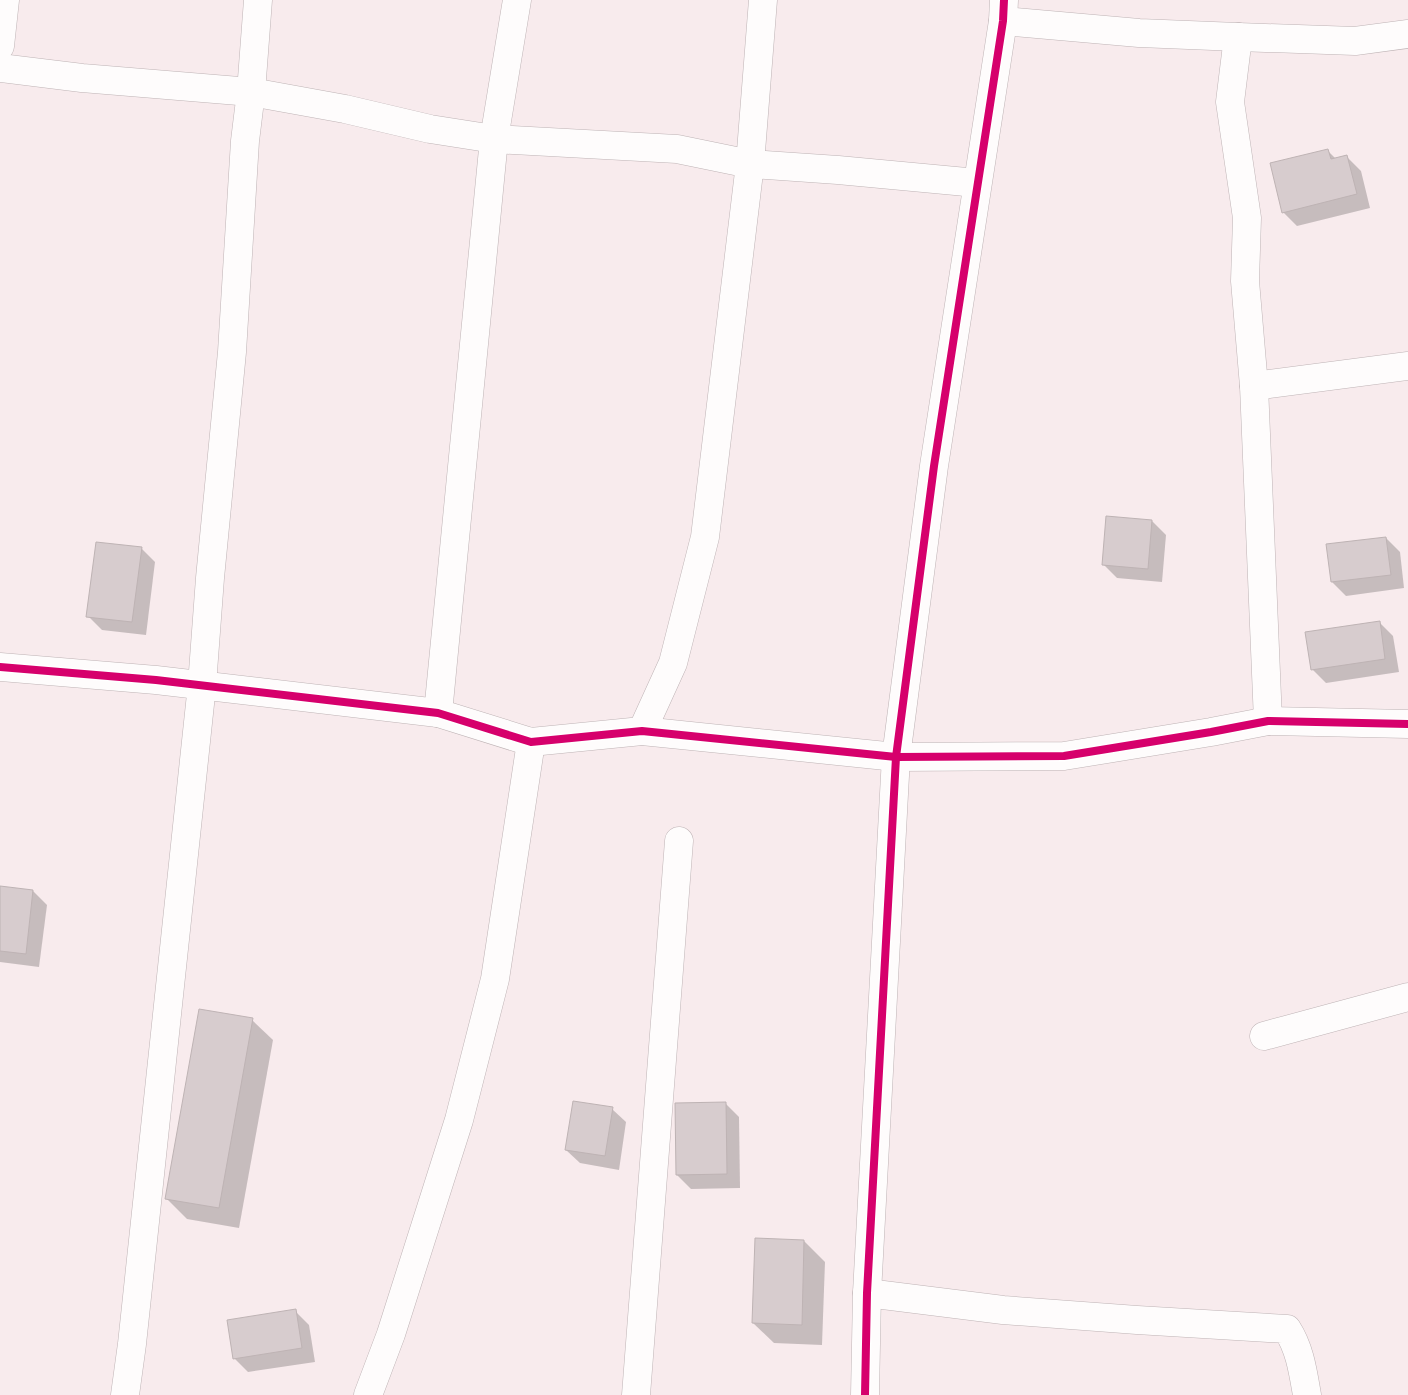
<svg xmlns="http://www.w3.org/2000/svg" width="1408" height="1395" font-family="'Times New Roman',serif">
<rect width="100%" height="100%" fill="#f8ebed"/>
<g fill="#0003">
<polygon points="1328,151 1336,159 1347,157 1361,171 1370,208 1297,226 1283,212"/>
<polygon points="1152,521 1166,535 1162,582 1117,578 1104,565"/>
<polygon points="1386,538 1400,552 1404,588 1346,596 1332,582"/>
<polygon points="141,548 155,562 146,635 102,630 88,616"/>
<polygon points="1379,622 1393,636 1399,672 1326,683 1312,669"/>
<polygon points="0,888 33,891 47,905 39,967 0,962"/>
<polygon points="252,1020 273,1040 239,1228 187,1219 166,1198"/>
<polygon points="725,1103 739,1117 740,1188 691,1189 677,1175"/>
<polygon points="612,1109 626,1122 619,1170 580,1163 566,1150"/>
<polygon points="804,1241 825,1262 822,1345 774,1343 753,1323"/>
<polygon points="295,1311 309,1325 315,1362 248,1372 234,1358"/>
</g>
<g fill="#d7ccce" stroke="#beb3b4">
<polygon points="1328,149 1331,159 1347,155 1357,194 1282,213 1270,163"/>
<polygon points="1106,516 1152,520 1148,569 1102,565"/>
<polygon points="1386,537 1391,575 1331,582 1326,544"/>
<polygon points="96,542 142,547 132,622 86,617"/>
<polygon points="1380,621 1385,659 1311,670 1305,632"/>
<polygon points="0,886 33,890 26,954 0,951"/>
<polygon points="199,1009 253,1018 219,1208 165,1199"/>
<polygon points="573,1101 613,1107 605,1156 565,1150"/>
<polygon points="726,1102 727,1174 676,1175 675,1103"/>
<polygon points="755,1238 804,1240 802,1325 752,1323"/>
<polygon points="296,1309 302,1348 233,1359 227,1320"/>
</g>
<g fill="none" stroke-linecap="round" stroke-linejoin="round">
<g stroke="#beb3b5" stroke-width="29">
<g id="street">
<polyline points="1003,21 1139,33 1238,37 1355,41 1408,34"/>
<polyline points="1238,37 1230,102 1247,218 1245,281 1254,386 1268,721"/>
<polyline points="0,46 5,0"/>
<polyline points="0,68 82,78 251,92 345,109 430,129 494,139 677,149 750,164 838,170 977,183"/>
<polyline points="1254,386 1408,366"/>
<polyline points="0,667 156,680 438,713 531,742 642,731 896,757 1064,756 1211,732 1268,721 1408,724"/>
<polyline points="438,713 494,139 517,0"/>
<polyline points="642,731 673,663 705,537 750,164 763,0"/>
<polyline points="1264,1036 1408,997"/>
<path d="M 867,1293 L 1003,1310 L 1137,1320 L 1287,1329 C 1300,1349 1303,1372 1307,1395"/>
<polyline points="125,1395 132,1344 202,685 210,578 232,352 245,141 251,92 258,0"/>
<polyline points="368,1395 391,1334 459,1120 495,979 531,742"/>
<polyline points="636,1395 679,841"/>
<polyline points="865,1395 867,1293 896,757 934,466 1003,21 1004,0"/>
</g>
</g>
<use href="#street" stroke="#fefcfc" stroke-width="28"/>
<g stroke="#fff" stroke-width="11">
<g id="cycleway">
<polyline points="0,667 156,680 438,713 531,742 642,731 896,757 1064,756 1211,732 1268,721 1408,724"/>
<polyline points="865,1395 867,1293 896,757 934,466 1003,21 1004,0"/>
</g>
</g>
<use href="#cycleway" stroke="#d6006c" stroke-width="8"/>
</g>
</svg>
